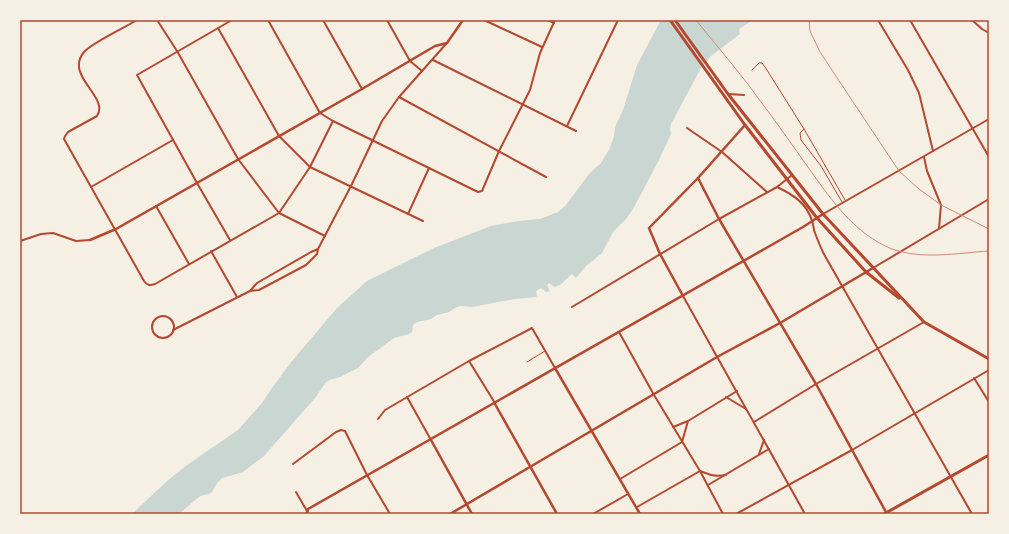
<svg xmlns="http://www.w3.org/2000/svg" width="1009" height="534" font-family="'Space Grotesk',sans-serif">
<rect width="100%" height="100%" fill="#f6efe4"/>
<polygon fill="#c9d6d2" points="661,20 753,20 739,29 740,34 711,56 701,68 671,124 670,129 671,134 658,162 633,209 626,219 613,232 602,253 587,265 576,278 572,274 560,285 555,287 549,283 547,285 550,291 546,292 541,288 536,291 537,296 536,297 514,299 472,307 460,306 455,308 449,312 437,315 431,319 417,322 413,325 412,332 409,334 394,338 368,357 358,368 340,377 330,380 326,382 315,398 264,456 243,472 222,478 217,483 212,492 209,494 200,496 179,514 132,514 166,482 187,465 238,430 262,403 272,388 292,361 337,308 367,281 434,248 491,226 519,221 540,219 558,212 566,205 589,174 601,163 610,148 614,136 615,127 623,110 637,65"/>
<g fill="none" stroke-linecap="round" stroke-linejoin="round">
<g stroke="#b5482f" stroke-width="1">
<polyline points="752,70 759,63 762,63 765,67 804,129 845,200"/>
<polyline points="804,129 800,133 801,140 821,166 842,202"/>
<polyline points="527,362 545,351"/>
</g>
<g stroke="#b5482f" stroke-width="2">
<path d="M 137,20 C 124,28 93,42 84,52 C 64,76 110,97 97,116 L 68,132 L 65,136 L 64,139 L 144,281 C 147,285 149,286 155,284 L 279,213 L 310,167 L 333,121"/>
<polyline points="157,20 177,51 238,159 279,213 325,236"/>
<polyline points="268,20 320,113 333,121 478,192 482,191 499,151 530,90 540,53 555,20"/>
<polyline points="323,20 362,89"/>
<polyline points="387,20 410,61 422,71"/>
<polyline points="484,20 542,47"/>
<polyline points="548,20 554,23"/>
<polyline points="878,20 908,70 919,93 933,151"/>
<polyline points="910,20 989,157"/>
<polyline points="972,20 982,29 989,33"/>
<polyline points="218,28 279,136 310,167 423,221"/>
<polyline points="433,60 576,131"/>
<polyline points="728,94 744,95"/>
<polyline points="399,97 546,177"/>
<polyline points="567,126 618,20"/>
<polyline points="687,128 722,152 767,192"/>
<polyline points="924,157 927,171 941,205 939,228"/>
<polyline points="91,187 173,140"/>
<path d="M 777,187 C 792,194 807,203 812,221 C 814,225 813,229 815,233 C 818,241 821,249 825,256 L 972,514"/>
<polyline points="156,206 189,264"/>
<polyline points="408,214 429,168"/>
<polyline points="823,214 989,119"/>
<polyline points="230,240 197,183 137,75 232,20"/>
<polyline points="20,241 41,234 53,233 76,241 90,240"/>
<polyline points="211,251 237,297"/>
<polyline points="873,268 989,199"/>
<polyline points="250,291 257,283 311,252 318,249"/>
<polyline points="683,296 805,514"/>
<polyline points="572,307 719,219 777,187 792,175"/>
<circle cx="163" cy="327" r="11"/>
<polyline points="173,330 250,291 259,290 306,265 317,254 318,249 351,186 382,121 399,97 446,44"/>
<polyline points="619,332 654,395 700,471 723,514"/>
<polyline points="469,361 495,403"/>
<polyline points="974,378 989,402"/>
<polyline points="407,397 431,440"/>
<polyline points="726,397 746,409"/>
<polyline points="378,419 385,410 469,361 532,328 555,368"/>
<polyline points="754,422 816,384 924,322"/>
<polyline points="673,427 688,421 737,391"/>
<polyline points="759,454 764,440"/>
<polyline points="293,464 336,432 341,430 345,431 367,475 390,514"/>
<polyline points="620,479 682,442 688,421"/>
<polyline points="708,485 769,449"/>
<polyline points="296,492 307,511"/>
<path d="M 637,507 L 700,471 C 710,475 715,477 726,475"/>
<polyline points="593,514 628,494"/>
<polyline points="736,514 852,450 989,370"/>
</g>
<g stroke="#b5482f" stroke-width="2.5">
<polyline points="698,178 719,219 816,384 887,514"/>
<polyline points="90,240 116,229 362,89 435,46 447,43 463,20"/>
<polyline points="431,440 472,514"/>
</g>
<g stroke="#b5482f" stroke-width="2.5">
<polyline points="683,296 660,254 649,228 698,178 745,125"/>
<polyline points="555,368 640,514"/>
<polyline points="495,404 557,514"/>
<polyline points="307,514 308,509 803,227 823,214"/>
<polyline points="450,514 717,357 780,323 873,268"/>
</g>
<g stroke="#b5482f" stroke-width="3">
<polyline points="670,20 745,125 817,218 866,272 899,298"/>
<polyline points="675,20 728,94 823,214 924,322 989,359"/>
<polyline points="884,514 989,455"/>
</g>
<g stroke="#cf8b77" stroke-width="1">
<path d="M 696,20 C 719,49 743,76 764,106 C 780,127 795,149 810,170 C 833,202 855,234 892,249 C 923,260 957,253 989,251"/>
<polyline points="809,20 810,31 820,52 899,171 919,189 941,205 989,229"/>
</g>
</g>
<rect width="1009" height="534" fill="none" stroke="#f6efe4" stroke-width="42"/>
<rect x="21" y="21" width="967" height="492" fill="none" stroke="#b5482f" stroke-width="1.5"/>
</svg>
